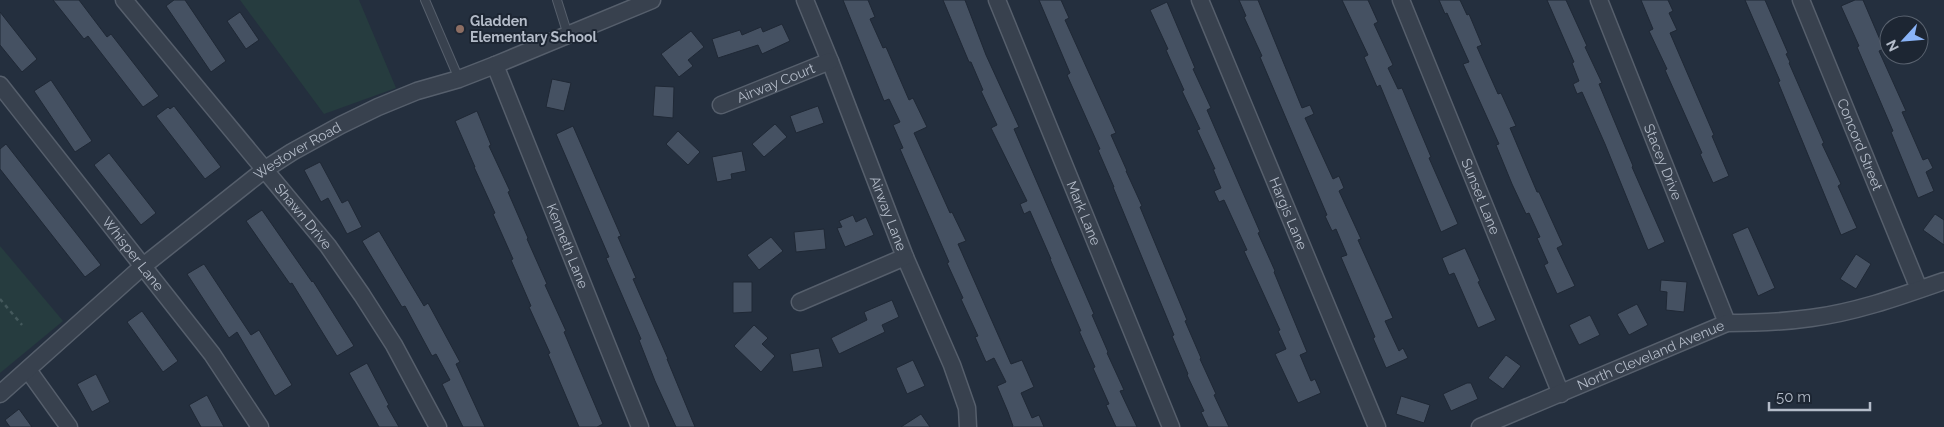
<svg xmlns="http://www.w3.org/2000/svg" width="1944" height="427" font-family="Raleway,sans-serif">
<rect width="100%" height="100%" fill="#242f3e"/>
<g fill="#263c3f">
<polygon points="240,0 359,0 396,88 324,114"/>
<polygon points="0,246 63,321 0,373"/>
</g>
<g fill="#455162" stroke="#1f2835">
<polygon points="53,0 79,0 107,37 111,34 159,96 143,107 88,36 84,39"/>
<polygon points="174,0 185,0 226,61 211,72 166,6"/>
<polygon points="843,0 868,0 875,17 870,19 883,48 886,47 909,100 913,98 927,127 914,133 950,213 952,212 966,241 958,244 1011,364 1022,360 1034,387 1021,393 1032,418 1039,415 1044,427 1012,427 1013,426 1008,412 997,386 1006,382 994,358 986,362 975,337 978,336 961,299 963,298 947,263 949,262 900,149 903,148 893,125 900,122 889,99 884,101"/>
<polygon points="943,0 965,0 986,55 1019,127 1014,129 1094,314 1092,315 1108,352 1107,353 1124,390 1120,391 1137,427 1116,427 1106,405 1109,404 1093,368 1095,367 1079,331 1081,331 1050,259 1051,259 1030,211 1024,214 1020,204 1027,201 991,128 997,125 981,91 983,90 971,62 969,62"/>
<polygon points="1039,0 1061,0 1069,18 1065,20 1116,133 1111,135 1127,171 1126,171 1142,206 1140,207 1187,320 1185,321 1201,358 1200,359 1216,394 1214,395 1229,427 1208,427 1201,412 1204,411 1187,375 1188,374 1172,336 1174,335 1113,187 1114,187 1098,150 1100,149 1067,75 1070,73"/>
<polygon points="1239,0 1258,0 1302,108 1310,105 1314,114 1305,118 1333,179 1339,176 1344,188 1339,191 1361,239 1358,240 1393,318 1385,321 1399,351 1403,348 1408,358 1386,368 1373,338 1375,337 1341,257 1347,255 1336,229 1332,231 1325,216 1327,215 1260,57 1262,56 1244,17 1246,16"/>
<polygon points="1342,0 1368,0 1378,22 1374,24 1393,65 1388,68 1398,89 1402,88 1431,157 1429,158 1458,224 1441,232 1380,85 1377,87 1364,57 1368,55"/>
<polygon points="1439,0 1460,0 1467,15 1469,14 1482,45 1477,47 1498,94 1501,93 1516,126 1510,128 1537,192 1539,192 1563,245 1557,248 1575,286 1557,294 1544,265 1548,263 1537,238 1540,237 1529,213 1526,214 1512,184 1496,145 1499,144 1463,64 1469,62 1447,13 1445,14"/>
<polygon points="1547,0 1566,0 1587,46 1585,47 1602,83 1599,84 1633,166 1632,167 1665,242 1648,250 1605,144 1582,92 1577,94 1573,84 1579,81 1572,63 1574,62"/>
<polygon points="1641,0 1668,0 1673,11 1669,13 1677,30 1670,33 1714,135 1712,136 1729,176 1713,183 1700,154 1702,153 1665,70 1667,69 1649,31 1653,29"/>
<polygon points="1745,0 1765,0 1788,53 1786,54 1790,62 1789,63 1824,143 1822,144 1841,184 1838,186 1857,228 1841,235 1778,82 1780,81"/>
<polygon points="1855,0 1863,0 1884,49 1879,51 1906,111 1902,112 1923,160 1928,158 1933,168 1926,172 1934,191 1918,198 1891,132 1893,131 1857,47 1859,46 1841,6"/>
<polygon points="1167,2 1195,68 1193,69 1211,108 1207,110 1260,232 1258,233 1275,271 1274,272 1307,352 1300,355 1311,381 1315,379 1321,393 1298,403 1275,354 1286,349 1278,331 1280,330 1244,251 1247,250 1224,200 1219,202 1214,191 1221,188 1213,169 1215,169 1197,130 1200,129 1182,91 1184,90 1166,50 1168,49 1150,10"/>
<polygon points="0,12 37,59 22,72 0,45"/>
<polygon points="240,12 259,40 246,49 227,21"/>
<polygon points="782,24 790,41 762,54 758,45 718,58 712,39 740,30 742,35 761,27 763,32"/>
<polygon points="691,31 704,47 688,60 693,66 679,77 661,54"/>
<polygon points="552,79 571,83 564,111 546,107"/>
<polygon points="51,80 92,141 75,152 34,91"/>
<polygon points="655,86 674,87 673,118 653,116"/>
<polygon points="174,106 221,167 205,179 156,116 168,107 170,109"/>
<polygon points="818,106 824,123 796,133 790,116"/>
<polygon points="477,111 491,145 489,146 510,191 508,192 528,238 527,239 547,284 545,285 566,331 564,332 603,424 597,427 579,427 548,354 550,353 529,307 531,306 511,260 513,259 493,214 495,213 474,167 475,167 455,121"/>
<polygon points="775,124 787,137 764,157 752,144"/>
<polygon points="573,126 621,236 618,237 636,278 633,279 668,359 667,359 695,427 676,427 655,381 639,340 641,339 606,258 609,257 556,134"/>
<polygon points="678,131 700,152 688,165 666,144"/>
<polygon points="6,144 101,265 85,277 0,169 0,149"/>
<polygon points="742,151 746,171 731,174 732,179 717,182 712,157"/>
<polygon points="109,153 156,213 141,225 94,165"/>
<polygon points="320,162 342,203 348,200 362,227 347,234 328,198 321,202 304,170"/>
<polygon points="262,210 312,282 313,281 354,346 337,356 292,283 290,284 246,221"/>
<polygon points="1935,214 1944,220 1944,245 1923,230"/>
<polygon points="853,215 856,222 866,217 874,235 845,247 837,228 842,227 839,221"/>
<polygon points="1748,227 1775,288 1758,296 1732,234"/>
<polygon points="824,229 826,249 796,252 794,232"/>
<polygon points="379,231 424,306 428,303 460,362 456,364 485,427 463,427 442,384 450,380 436,354 432,356 405,306 402,307 362,241"/>
<polygon points="771,237 783,251 759,270 747,255"/>
<polygon points="1465,248 1480,281 1478,282 1496,320 1478,328 1454,273 1449,275 1442,258"/>
<polygon points="1856,254 1871,264 1856,289 1840,279"/>
<polygon points="204,264 251,335 259,330 292,385 275,396 237,332 229,338 187,274"/>
<polygon points="1661,280 1687,282 1684,312 1666,310 1667,292 1660,291"/>
<polygon points="733,282 752,282 752,312 733,313"/>
<polygon points="892,300 899,317 882,325 885,332 839,354 831,338 867,320 864,312"/>
<polygon points="1637,304 1648,325 1629,335 1617,314"/>
<polygon points="142,311 178,361 163,372 127,322"/>
<polygon points="1590,315 1600,335 1579,345 1569,325"/>
<polygon points="754,325 768,338 762,344 775,356 761,372 734,346"/>
<polygon points="819,348 823,367 793,372 790,354"/>
<polygon points="1506,355 1521,366 1503,389 1488,378"/>
<polygon points="913,360 925,386 907,394 896,368"/>
<polygon points="367,363 389,405 387,406 399,427 379,427 349,373"/>
<polygon points="96,374 110,402 92,412 77,384"/>
<polygon points="1467,383 1471,383 1478,399 1451,411 1443,394"/>
<polygon points="207,395 224,427 201,427 189,405"/>
<polygon points="1401,396 1430,405 1424,423 1396,414"/>
<polygon points="19,409 32,427 10,427 5,420"/>
<polygon points="921,414 930,427 901,427"/>
</g>
<g fill="none" stroke-linecap="round" stroke-linejoin="round">
<g stroke="#565f6c" stroke-width="10">
<g id="service">
<polyline points="425,0 459,79"/>
<polyline points="557,0 568,35"/>
</g>
</g>
<g stroke="#565f6c" stroke-width="19">
<g id="minor">
<path id="s1" d="M 124,0 L 328,246 L 362,295 L 394,345 L 438,427"/>
<path id="s2" d="M 805,0 L 830,61 L 905,257 L 952,365 L 967,408 L 968,427"/>
<path id="s3" d="M 997,0 L 1171,427"/>
<path id="s4" d="M 1200,0 L 1377,427"/>
<path id="s5" d="M 1401,0 L 1561,394"/>
<path id="s6" d="M 1599,0 L 1727,323"/>
<path id="s7" d="M 1801,0 L 1919,289"/>
<path id="s8" d="M 495,65 L 640,427"/>
<path id="s9" d="M 0,85 L 212,354 L 260,427"/>
<path id="s10" d="M 721,105 L 830,61"/>
<polyline points="800,302 905,257"/>
<polyline points="28,370 69,427"/>
<path id="s11" d="M 0,394 L 142,267 L 264,170 L 292,152 L 341,125 L 378,107 L 417,91 L 459,79 L 495,65 L 652,0"/>
<path id="s12" d="M 1480,427 L 1727,323 C 1756,323 1783,322 1811,318 C 1857,312 1901,296 1944,281"/>
</g>
</g>
<polyline stroke="#44595c" stroke-width="2.5" stroke-dasharray="4 4" stroke-linecap="butt" points="0,299 22,325"/>
<use href="#service" stroke="#38414e" stroke-width="8"/>
<use href="#minor" stroke="#38414e" stroke-width="16"/>
</g>
<circle fill="#8d6e63" stroke="#1d2633" stroke-width="2" cx="460" cy="29" r="5"/>
<g text-anchor="middle" dominant-baseline="central" stroke-width="4" stroke-linejoin="round" paint-order="stroke">
<g font-size="14" font-weight="bold" fill="#b4bcc9" stroke="#1d2633" text-anchor="start">
<text x="470" y="21">Gladden<tspan x="470" dy="16">Elementary School</tspan></text>
</g>
<g font-size="14" fill="#b4bcc9" stroke="#1d2633">
<text stroke="none"><textPath href="#s10" startOffset="59">Airway Court</textPath></text>
<text stroke="none"><textPath href="#s7" startOffset="156">Concord Street</textPath></text>
<text stroke="none"><textPath href="#s11" startOffset="385">Westover Road</textPath></text>
<text stroke="none"><textPath href="#s6" startOffset="174">Stacey Drive</textPath></text>
<text stroke="none"><textPath href="#s5" startOffset="212">Sunset Lane</textPath></text>
<text stroke="none"><textPath href="#s2" startOffset="229">Airway Lane</textPath></text>
<text stroke="none"><textPath href="#s4" startOffset="231">Hargis Lane</textPath></text>
<text stroke="none"><textPath href="#s3" startOffset="230">Mark Lane</textPath></text>
<text stroke="none"><textPath href="#s1" startOffset="281">Shawn Drive</textPath></text>
<text stroke="none"><textPath href="#s8" startOffset="195">Kenneth Lane</textPath></text>
<text stroke="none"><textPath href="#s9" startOffset="215">Whisper Lane</textPath></text>
<text stroke="none"><textPath href="#s12" startOffset="185">North Cleveland Avenue</textPath></text>
</g>
</g>
<g transform="translate(1904 40) rotate(244)"><circle r="24" fill="#1d2633" stroke="#59626f"/>
<path d="M0-4L9 19L0 12L-9 19Z" fill="#8ab4f8"/>
<text y="-8" font-size="14" font-weight="bold" text-anchor="middle" fill="#b4bcc9">N</text>
</g>
<path d="M1769 402v8h101v-8" fill="none" stroke="#b4bcc9" stroke-width="2.5"/>
<text x="1776" y="402" font-size="15" fill="#b4bcc9" stroke="#1d2633" stroke-width="4" paint-order="stroke">50 m</text>
</svg>
